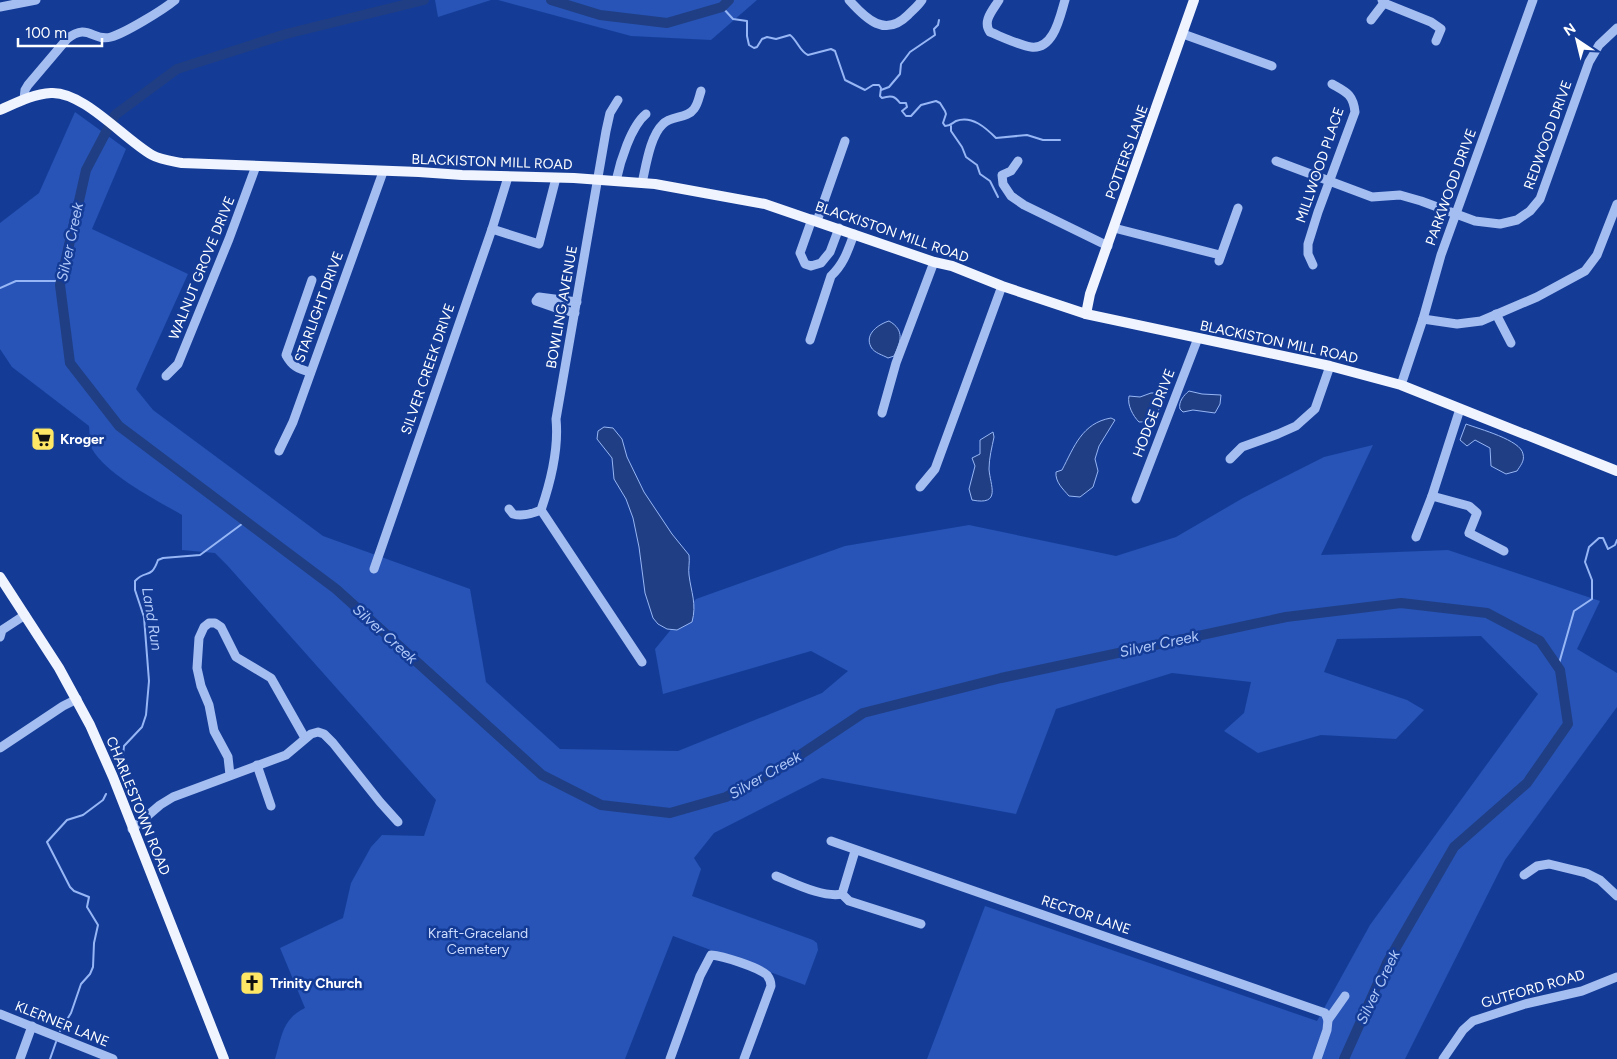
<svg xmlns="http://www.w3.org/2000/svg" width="1617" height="1059" font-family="Figtree,sans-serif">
<rect width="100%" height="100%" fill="#143c97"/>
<g fill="#2754b6">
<polygon points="435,0 491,0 438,17"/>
<polygon points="498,0 757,0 711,40 631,36"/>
<path d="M 75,112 L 126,149 L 92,229 L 188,274 L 136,389 L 153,410 L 323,536 L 470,589 L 486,682 L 560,749 L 678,751 L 822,693 L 848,671 L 811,651 L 663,694 L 655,649 L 696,599 L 845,546 L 969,525 L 1116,556 L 1176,537 L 1243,498 L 1324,457 L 1373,445 L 1321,555 L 1448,550 L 1600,601 L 1577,649 L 1617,673 L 1617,707 L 1505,860 L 1405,1059 L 927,1059 L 985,906 L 1317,1021 L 1370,925 L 1538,694 L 1481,636 L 1337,639 L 1324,672 L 1407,700 L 1424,710 L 1396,739 L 1321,735 L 1258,753 L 1224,731 L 1244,713 L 1251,682 L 1172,673 L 1056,709 L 1016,814 L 822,778 L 714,833 L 694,858 L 701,869 L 692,896 L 813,940 L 817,943 L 818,950 L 805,985 L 673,936 L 625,1059 L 275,1059 C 282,1036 282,1019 305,1008 L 280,948 L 343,918 L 351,883 L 371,847 L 382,835 L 424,836 L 436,800 L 227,565 L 215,553 L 182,550 L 182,515 C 155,499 108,476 92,449 C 89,443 90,433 89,426 L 12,367 L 0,349 L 0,223 L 39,193 Z"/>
</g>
<g fill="#203e83" stroke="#97b6f5">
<path d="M 889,321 C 905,330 901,342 894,356 L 888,358 C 883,355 874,353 871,347 C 864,334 879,324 889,321 Z"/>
<path d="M 1189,391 L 1202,394 L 1221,395 L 1220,404 L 1215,413 L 1193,410 L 1183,412 L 1180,409 C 1178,402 1184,395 1189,391 Z"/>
<path d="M 1151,393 L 1159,393 L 1162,396 C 1160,412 1155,422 1139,422 C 1133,416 1127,405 1129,396 L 1140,397 Z"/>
<path d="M 1111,418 L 1115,420 L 1099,446 L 1095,459 L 1098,471 L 1093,487 L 1080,497 L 1069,496 C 1063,489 1055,482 1056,472 L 1062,470 C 1074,447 1082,423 1111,418 Z"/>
<path d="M 1466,424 C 1479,429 1521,440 1523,454 C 1525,461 1520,466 1517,471 L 1506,474 L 1491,466 L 1490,448 L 1475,440 L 1467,446 L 1460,440 Z"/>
<path d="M 604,427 L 613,428 L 622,439 L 627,457 L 644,492 L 672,534 L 689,555 C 690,562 688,569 689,575 C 691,592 697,604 692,622 L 677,630 L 667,629 L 658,624 L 653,618 L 645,593 L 639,547 L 633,518 L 626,499 L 614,479 L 612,458 L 597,439 L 598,431 Z"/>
<path d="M 993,432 L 994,437 C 992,447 989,458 989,469 C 990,485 1002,506 972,500 L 969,489 L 975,466 L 972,458 L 980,454 L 980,440 Z"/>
</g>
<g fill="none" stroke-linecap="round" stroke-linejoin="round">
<g stroke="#97b6f5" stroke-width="2">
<path d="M 722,7 L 733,19 L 747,21 L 747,36 L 749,45 L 754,48 L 757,47 L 762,39 L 767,37 L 776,39 L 790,35 C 797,40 800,52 808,55 L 831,49 L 835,51 L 845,80 L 865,90 L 873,85 L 879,85 L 881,88 L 880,96 L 882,98 C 891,95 895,96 900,103 L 906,103 L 907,107 L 902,111 L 906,116 L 911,116 L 921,105 L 936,101 L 940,103 L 945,111 L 946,114 L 943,123 L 945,126 C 951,126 952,123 956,121 C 972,115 986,128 996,138 L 1027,135 L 1043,140 L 1060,140"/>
<polyline points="881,90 889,87 900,74 901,64 910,52 935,35 934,29 938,25 939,20"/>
<polyline points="951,126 951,131 962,147 966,157 977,165 980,174 990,181 998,197"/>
<polyline points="0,288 16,281 61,281"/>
<polyline points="1558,667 1574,611 1592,599 1592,580 1585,562 1589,547 1599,538 1603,538 1608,549 1615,545 1617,540"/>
<path d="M 123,755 L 124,746 L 142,727 L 146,715 L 149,681 L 144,617 L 135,590 L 135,581 C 146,569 151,580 158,560 L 163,558 L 200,555 L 246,521"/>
<polyline points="60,1031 71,1013 81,984 90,974 93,967 94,943 98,925 87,907 89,897 74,891 70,887 47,842 67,820 83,815 103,800 106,794"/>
<polyline points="50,1059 56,1042"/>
</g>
<g stroke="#203e83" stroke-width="10">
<polyline points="424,0 286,34 177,69 115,115 86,170 60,285 70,363 119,426 336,589 542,775 601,805 670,813 726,797 782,767 863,713 1001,678 1286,617 1401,603 1487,613 1540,641 1560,670 1568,724 1527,783 1454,847 1387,963 1344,1059"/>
<polyline points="551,0 600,15 667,23 722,7 729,0"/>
</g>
<g stroke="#a5bef2" stroke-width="9">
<path d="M 849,0 C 866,19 885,38 908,15 C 913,10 918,6 922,0"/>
<path d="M 999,0 C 993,10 982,21 990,32 C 1000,36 1021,46 1031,47 C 1054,50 1060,16 1065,0"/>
<polyline points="1382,0 1384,3 1431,22 1441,29 1436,41"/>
<polyline points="0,7 36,0"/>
<polyline points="1371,20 1384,3"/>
<polyline points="1183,34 1272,66"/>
<path d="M 24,99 L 25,90 L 28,85 L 67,39 C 88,22 93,42 111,37 C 125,33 163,10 175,0"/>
<polyline points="1018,161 1011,171 1002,175 1003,184 1011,196 1024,205 1108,246"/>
<polyline points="1276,161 1372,197 1400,195 1421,201 1475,221 1500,224 1517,220 1530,211 1540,199 1589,62 1599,45 1617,28"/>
<path d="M 616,181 C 620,162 631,126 646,114"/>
<path d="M 642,183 C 646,166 650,136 663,124 C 671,115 687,119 694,109 C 698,104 699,97 701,91"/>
<polyline points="812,219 800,253 805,264 811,266 821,263 830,252 839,228"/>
<polyline points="817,221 845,141"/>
<polyline points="1114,228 1220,255"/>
<polyline points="492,229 539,244 556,178"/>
<polyline points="1219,261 1238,208"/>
<path d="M 1313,265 L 1308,254 L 1308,244 L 1318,212 L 1355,112 C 1353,94 1346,92 1332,84"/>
<polyline points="575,313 559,309 536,301 539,297 577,302"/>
<polyline points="1496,314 1511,343"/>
<polyline points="1423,319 1457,324 1481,321 1537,297 1585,271 1597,255 1617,204"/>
<path d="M 810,340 L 831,276 C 844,264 848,250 854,234"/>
<path d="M 310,372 C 298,369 292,366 286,355 L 312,280"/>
<polyline points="166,376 178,364 229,239 256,166"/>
<polyline points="1401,385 1423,319 1441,255 1533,0"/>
<polyline points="882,413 896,363 934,262"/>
<polyline points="279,451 293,422 383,172"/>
<polyline points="1230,459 1242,447 1278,434 1296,426 1315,409 1330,366"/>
<polyline points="920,487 935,469 1002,286"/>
<polyline points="1432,496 1469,506 1477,513 1469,533 1504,551"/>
<polyline points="1136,499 1198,338"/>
<path d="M 509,509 L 513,514 C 523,517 532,514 541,510 C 551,481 559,449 556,419 L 606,131 L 610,113 L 618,100"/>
<polyline points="541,510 642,662"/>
<polyline points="1416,537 1432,496 1460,409"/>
<polyline points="374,569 492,229 508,177"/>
<polyline points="0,637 2,630 25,615"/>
<polyline points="0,748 63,706 77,699"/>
<polyline points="257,765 271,806"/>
<polyline points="230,775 228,757 214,731 209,705 201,686 197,668 199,638 204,627 209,623 215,623 221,627 236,657 271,678 305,738"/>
<polyline points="132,829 160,805 173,797 286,755 311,734 318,732 324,734 333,743 380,802 398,822"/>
<polyline points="831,841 1319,1011 1325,1013 1328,1020"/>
<polyline points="1524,875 1537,866 1549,864 1586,873 1600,880 1617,896"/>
<path d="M 776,876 C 794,883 823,898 842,894 L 855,851"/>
<polyline points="842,894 849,901 921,924"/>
<polyline points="0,1014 113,1059"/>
<polyline points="20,1059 32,1026"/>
<path d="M 670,1059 L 700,976 L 711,955 C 723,956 758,967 767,975 C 770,979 771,982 771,986 L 744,1059"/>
<polyline points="1317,1059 1327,1030 1328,1020 1345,996"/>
<polyline points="1443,1059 1463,1030 1473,1021 1525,1004 1582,991 1617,977"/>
</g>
<g stroke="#f0f4ff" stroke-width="10">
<path d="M 0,110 C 16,103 33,94 51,93 C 83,91 124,139 152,155 C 161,160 172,161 182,163 L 419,172 L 462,175 L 574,178 L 655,184 L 765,204 L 934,262 L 952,266 L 1002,286 L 1086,314 L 1330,366 L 1401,385 L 1617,471"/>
<polyline points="1086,314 1090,294 1194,0"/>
<polyline points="0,577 59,668 90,725 113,777 224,1059"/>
</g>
</g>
<defs>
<g id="supermarket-square" transform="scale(1.25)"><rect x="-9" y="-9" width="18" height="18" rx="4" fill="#ffe766" stroke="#143c97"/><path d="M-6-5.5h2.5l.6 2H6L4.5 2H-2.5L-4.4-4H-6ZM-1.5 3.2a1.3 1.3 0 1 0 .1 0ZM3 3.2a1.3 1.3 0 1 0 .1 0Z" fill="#111"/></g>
<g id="church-square" transform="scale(1.25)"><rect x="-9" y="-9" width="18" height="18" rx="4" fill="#ffe766" stroke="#143c97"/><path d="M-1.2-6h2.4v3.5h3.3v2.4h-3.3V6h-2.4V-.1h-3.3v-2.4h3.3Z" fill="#111"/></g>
</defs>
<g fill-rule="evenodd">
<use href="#supermarket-square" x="43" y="439"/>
<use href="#church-square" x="252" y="983"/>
</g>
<g text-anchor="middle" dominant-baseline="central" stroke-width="5" stroke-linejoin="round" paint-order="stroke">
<g font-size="14" fill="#fff" stroke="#143c97">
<text transform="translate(1548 135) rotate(-70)">REDWOOD DRIVE</text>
<text transform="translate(1127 152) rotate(-70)">POTTERS LANE</text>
<text transform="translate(492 162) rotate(2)">BLACKISTON MILL ROAD</text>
<text transform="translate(1320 165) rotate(-71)">MILLWOOD PLACE</text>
<text transform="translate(1451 187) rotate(-70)">PARKWOOD DRIVE</text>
<text transform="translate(892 232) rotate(19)">BLACKISTON MILL ROAD</text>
<text transform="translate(202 268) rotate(-68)">WALNUT GROVE DRIVE</text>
<text transform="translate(319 307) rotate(-70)">STARLIGHT DRIVE</text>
<text transform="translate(562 307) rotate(-80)">BOWLING AVENUE</text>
<text transform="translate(1279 342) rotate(12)">BLACKISTON MILL ROAD</text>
<text transform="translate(428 369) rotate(-71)">SILVER CREEK DRIVE</text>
<text transform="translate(1154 413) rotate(-69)">HODGE DRIVE</text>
<text transform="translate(138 806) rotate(68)">CHARLESTOWN ROAD</text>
<text transform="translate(1086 915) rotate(19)">RECTOR LANE</text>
<text transform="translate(1533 989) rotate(-16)">GUTFORD ROAD</text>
<text transform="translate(62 1024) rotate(22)">KLERNER LANE</text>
</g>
<g font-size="14" font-weight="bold" fill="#fff" stroke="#143c97" text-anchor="start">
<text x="60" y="439">Kroger</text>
<text x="270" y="983">Trinity Church</text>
</g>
<g font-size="14" fill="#cddcfd" stroke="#143c97">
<text x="478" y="933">Kraft-Graceland<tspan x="478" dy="16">Cemetery</tspan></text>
</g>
<g font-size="15" font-style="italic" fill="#b1c9f9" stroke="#143c97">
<text transform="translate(70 242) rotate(-78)">Silver Creek</text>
<text transform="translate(152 619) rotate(81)">Land Run</text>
<text transform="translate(385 634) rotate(42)">Silver Creek</text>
<text transform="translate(1159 644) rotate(-12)">Silver Creek</text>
<text transform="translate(765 775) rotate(-30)">Silver Creek</text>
<text transform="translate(1378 987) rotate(-64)">Silver Creek</text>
</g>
</g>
<g transform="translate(1577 40) rotate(325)" stroke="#143c97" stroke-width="4" paint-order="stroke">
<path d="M0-4L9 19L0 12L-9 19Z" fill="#ffffff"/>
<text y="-8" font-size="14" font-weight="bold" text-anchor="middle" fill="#ffffff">N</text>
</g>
<path d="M18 38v8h84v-8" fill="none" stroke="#ffffff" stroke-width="2.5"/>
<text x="25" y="38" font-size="15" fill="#ffffff" stroke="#143c97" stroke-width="4" paint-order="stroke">100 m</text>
</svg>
